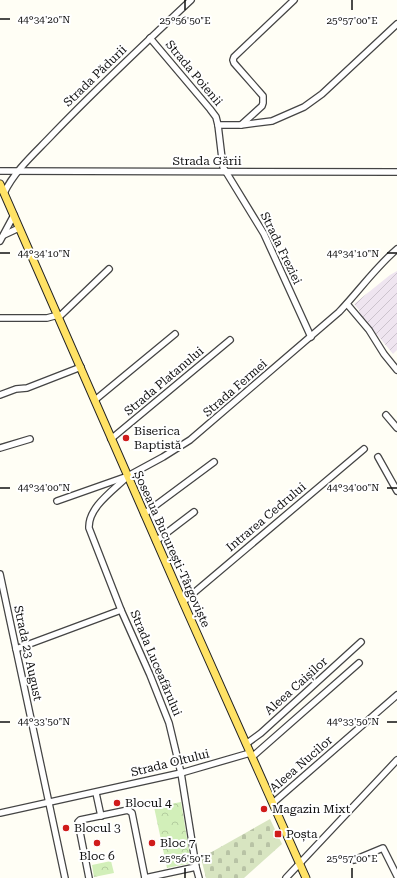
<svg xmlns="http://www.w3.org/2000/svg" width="397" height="878" font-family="'Roboto Serif',serif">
<defs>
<pattern id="industrial-furrows" width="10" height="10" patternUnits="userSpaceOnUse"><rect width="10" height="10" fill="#efe5f0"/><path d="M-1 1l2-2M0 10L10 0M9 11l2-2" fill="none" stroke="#ccc3cd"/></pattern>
<pattern id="cemetery-stones" width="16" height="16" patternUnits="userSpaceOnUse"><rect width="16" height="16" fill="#d8e5c1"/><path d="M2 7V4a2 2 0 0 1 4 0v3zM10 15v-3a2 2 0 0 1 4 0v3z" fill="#b8c3a5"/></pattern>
<pattern id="park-crowns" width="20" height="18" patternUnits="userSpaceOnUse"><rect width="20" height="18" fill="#d2efb9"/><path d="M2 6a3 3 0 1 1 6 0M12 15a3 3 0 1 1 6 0" fill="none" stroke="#b3cc9e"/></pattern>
</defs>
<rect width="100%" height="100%" fill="#fffef5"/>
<polygon fill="url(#industrial-furrows)" points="397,271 397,350 393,354 360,314 359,310 354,304 390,275"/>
<polygon fill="url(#cemetery-stones)" points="270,819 282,844 244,878 206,878 201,858"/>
<g fill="url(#park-crowns)">
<polygon points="181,802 191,863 167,868 154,807"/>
<polygon points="111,861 114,873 94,877 92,865"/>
</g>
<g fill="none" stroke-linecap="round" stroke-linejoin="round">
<g stroke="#444" stroke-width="8">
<g id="minor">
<polyline points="150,38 210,109 216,117 218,125 223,167 264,234 311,337"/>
<polyline points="218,125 241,125 262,106 263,103 263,96 234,63 233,60 234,57 294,0"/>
<polyline points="241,125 272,121 304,107 322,94 397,24"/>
<polyline points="0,171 397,172"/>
<path d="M 4,193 C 15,170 35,153 52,135 C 97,88 144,44 191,0"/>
<polyline points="4,235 19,228"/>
<polyline points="0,241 14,215"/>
<polyline points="347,304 369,330 384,354 397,370"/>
<polyline points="59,317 109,269"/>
<polyline points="0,318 47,318 58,315"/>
<polyline points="0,395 16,389 27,388 81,367"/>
<polyline points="95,400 175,334"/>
<polyline points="386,415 397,428"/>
<polyline points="111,439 230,340"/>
<polyline points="0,448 30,439"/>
<polyline points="378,457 397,491"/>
<path d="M 128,476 C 114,490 88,507 89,528 L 121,610 L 150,675 L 169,723 L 181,773 L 196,867 L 199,878"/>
<path d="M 57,501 L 128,476 L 163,457 L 190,440 L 339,312 C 359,291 375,268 397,249"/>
<polyline points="144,514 214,462"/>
<polyline points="156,541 194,512"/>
<polyline points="0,574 65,878"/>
<polyline points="183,602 364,449"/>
<polyline points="16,649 121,610"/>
<polyline points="246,744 261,733 361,642"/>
<polyline points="252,757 359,663"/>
<polyline points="96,793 101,816"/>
<polyline points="273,803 397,695"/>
<polyline points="0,813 181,773 250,753"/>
<polyline points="354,860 383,848 397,876"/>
<polyline points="89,878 78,822 80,820 128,810 132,813 145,878"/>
<polyline points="145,878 196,867"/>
<polyline points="286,878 397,760"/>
</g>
</g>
<g stroke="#222" stroke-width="9">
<polyline id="major" points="0,184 183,602 306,878"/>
</g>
<use href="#minor" stroke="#fff" stroke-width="5.5"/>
<use href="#major" stroke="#ffe265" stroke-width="7"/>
</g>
<path fill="none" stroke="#111" stroke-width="1.5" d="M 185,0 L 185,10M 352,0 L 352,10M 0,19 L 10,19M 0,253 L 10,253M 387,253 L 397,253M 0,488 L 10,488M 387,488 L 397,488M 0,722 L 10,722M 387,722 L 397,722M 185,868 L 185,878M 352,868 L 352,878"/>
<g fill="#d01b1a" stroke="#fff" stroke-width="1.5">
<circle cx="126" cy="438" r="4"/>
<circle cx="117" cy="803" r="4"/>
<circle cx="264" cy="809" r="4"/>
<circle cx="66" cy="828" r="4"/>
<rect x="274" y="830" width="8" height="8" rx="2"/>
<circle cx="97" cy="843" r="4"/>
<circle cx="152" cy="843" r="4"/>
</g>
<g text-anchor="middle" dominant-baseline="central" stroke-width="4" stroke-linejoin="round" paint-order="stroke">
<g font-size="12" fill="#111" stroke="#fff">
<text transform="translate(194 73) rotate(50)">Strada Poienii</text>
<text transform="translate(95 76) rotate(-44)">Strada Pădurii</text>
<text x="207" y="161">Strada Gării</text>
<text transform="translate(281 248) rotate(64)">Strada Freziei</text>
<text transform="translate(164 381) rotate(-40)">Strada Platanului</text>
<text transform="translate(235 388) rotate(-41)">Strada Fermei</text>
<text transform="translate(266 517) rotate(-40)">Intrarea Cedrului</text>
<text transform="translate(172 549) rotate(66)">Șoseaua București-Târgoviște</text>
<text transform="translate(28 653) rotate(78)">Strada 23 August</text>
<text transform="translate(156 663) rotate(67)">Strada Luceafărului</text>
<text transform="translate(296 686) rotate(-42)">Aleea Caișilor</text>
<text transform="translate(170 763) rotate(-14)">Strada Oltului</text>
<text transform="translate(301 764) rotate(-41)">Aleea Nucilor</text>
</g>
<g font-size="12" fill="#111" stroke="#fff" text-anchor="start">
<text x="134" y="431">Biserica<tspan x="134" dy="14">Baptistă</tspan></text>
<text x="125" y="803">Blocul 4</text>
<text x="272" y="809">Magazin Mixt</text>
<text x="74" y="828">Blocul 3</text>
<text x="286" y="834">Poșta</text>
<text x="160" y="843">Bloc 7</text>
<text x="97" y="856" text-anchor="middle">Bloc 6</text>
</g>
</g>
<g font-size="10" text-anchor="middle" fill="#111" stroke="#fff" stroke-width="4" stroke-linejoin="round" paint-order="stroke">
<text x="44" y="23">44°34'20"N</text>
<text x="185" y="24">25°56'50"E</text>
<text x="352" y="24">25°57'00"E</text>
<text x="44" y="257">44°34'10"N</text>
<text x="353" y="257">44°34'10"N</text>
<text x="44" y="491">44°34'00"N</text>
<text x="353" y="491">44°34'00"N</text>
<text x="44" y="725">44°33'50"N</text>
<text x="353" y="725">44°33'50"N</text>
<text x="185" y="862">25°56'50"E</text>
<text x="352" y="862">25°57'00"E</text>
</g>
</svg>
